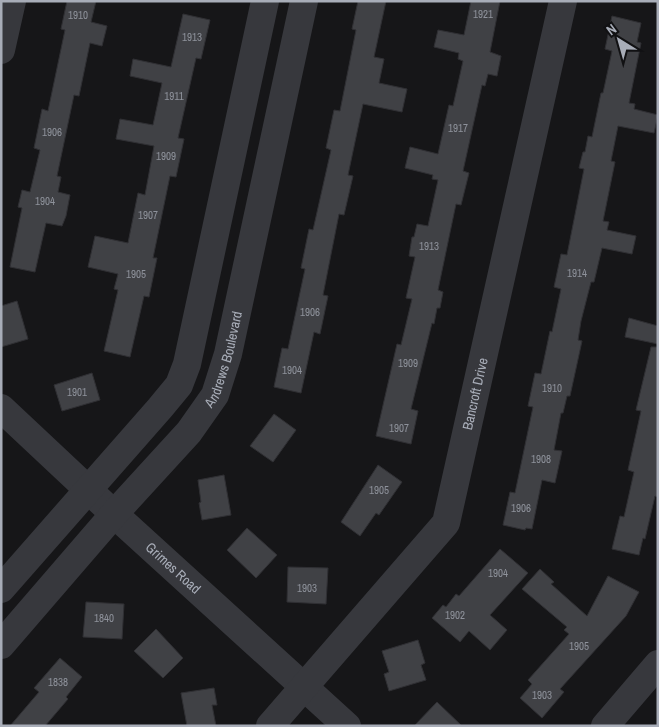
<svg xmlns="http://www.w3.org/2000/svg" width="659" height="727" font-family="'Archivo Narrow',sans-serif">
<rect width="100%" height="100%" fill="#161618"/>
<g fill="#404145" stroke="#303034">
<polygon points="67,1 96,1 91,22 107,26 102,46 90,43 79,96 74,95 57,176 61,177 58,192 70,195 66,216 62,226 46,223 35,272 10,267 22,208 18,207 22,190 30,192 40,150 34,148 42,109 48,111 65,30 61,29"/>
<polygon points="358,1 386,1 374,57 384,59 379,83 407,89 402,112 363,104 348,175 353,176 344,215 339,214 323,295 328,296 320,334 314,332 301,393 274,387 282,348 288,349 305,269 301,268 309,229 313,230 331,150 326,148 334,110 340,111 356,30 352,29"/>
<polygon points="471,1 500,1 490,52 501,56 497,76 488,74 485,86 482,85 463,171 469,173 461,205 456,204 438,290 443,292 440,308 437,308 434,324 432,323 411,409 418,411 411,444 376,436 397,344 401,345 412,299 406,298 415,257 409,256 412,237 414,237 417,224 428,226 438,180 432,179 433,175 405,168 410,147 438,154 449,105 453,106 463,61 458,59 459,53 434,47 438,30 464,35"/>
<polygon points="183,14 210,20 201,59 196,58 178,138 184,139 176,177 170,176 153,258 157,258 149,297 144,296 130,357 104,351 118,290 114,289 118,274 88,267 95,236 128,243 138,193 145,195 154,146 116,139 120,119 153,125 162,83 130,76 133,59 171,67"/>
<polygon points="612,16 641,23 637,42 641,43 629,103 635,104 634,109 658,115 654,133 618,126 611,161 615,162 603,221 609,222 607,230 636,236 632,254 602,248 594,282 591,282 581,321 578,340 582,341 570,396 567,396 563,413 561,413 554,450 562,451 555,483 542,480 532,529 526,528 525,530 503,525 510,492 515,493 533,407 528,406 535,373 541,374 550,331 552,332 561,289 554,287 561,254 567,255 584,169 579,168 583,152 585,152 588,136 592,137 601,93 603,93 612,51 605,49"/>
<polygon points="17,301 28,339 1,347 1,306"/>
<polygon points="629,318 658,326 658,344 625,337"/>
<polygon points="651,347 658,347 658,497 655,496 645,539 643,538 639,555 612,549 620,516 624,517 634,472 628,470 641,411 636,410"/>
<polygon points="92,373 100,400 62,411 54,385"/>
<polygon points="274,414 296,430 273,462 250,446"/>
<polygon points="378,465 402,482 379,515 376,513 360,536 341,522"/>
<polygon points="224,475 231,515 202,520 199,503 201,502 198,480"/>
<polygon points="247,528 277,555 256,578 227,550"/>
<polygon points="500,549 528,573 490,615 507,630 490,650 469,631 460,642 432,618 443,605 446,607 456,594 459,596"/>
<polygon points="288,567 328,568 326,604 287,602"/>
<polygon points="540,569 554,582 551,584 587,616 608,576 639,592 626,616 560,689 564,692 542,718 520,698 532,684 528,680 569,634 564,630 567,627 522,589"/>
<polygon points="86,602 124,604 122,639 83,637"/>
<polygon points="156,629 183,658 163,678 134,651"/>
<polygon points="418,640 425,663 421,665 426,680 389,691 384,674 389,672 382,651"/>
<polygon points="60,658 82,677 66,697 68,699 45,726 10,726 39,692 34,688"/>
<polygon points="214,688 217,705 212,705 216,726 187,726 181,693"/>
<polygon points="437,702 462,726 414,726"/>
</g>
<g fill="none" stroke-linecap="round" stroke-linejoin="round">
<g stroke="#37383d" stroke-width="28">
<polyline points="1,50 12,1"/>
<path id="s1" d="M 1,408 L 114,514 L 347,726"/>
<polyline points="1,589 160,408 179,385 187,364 265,1"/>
<path id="s2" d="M 1,645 L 114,514 L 189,432 L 215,395 L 228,354 L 304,1"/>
<path id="s3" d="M 270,726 L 446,523 L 563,1"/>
<polyline points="605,726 658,664"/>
</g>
</g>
<g text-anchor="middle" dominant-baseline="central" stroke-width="4" stroke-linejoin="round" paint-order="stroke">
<g font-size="11" fill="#8e929b">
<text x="483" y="14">1921</text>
<text x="78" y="15">1910</text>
<text x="192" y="37">1913</text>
<text x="174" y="96">1911</text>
<text x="458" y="128">1917</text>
<text x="52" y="132">1906</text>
<text x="166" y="156">1909</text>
<text x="45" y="201">1904</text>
<text x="148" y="215">1907</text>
<text x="429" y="246">1913</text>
<text x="577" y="273">1914</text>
<text x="136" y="274">1905</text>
<text x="310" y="312">1906</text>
<text x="408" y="363">1909</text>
<text x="292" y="370">1904</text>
<text x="552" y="388">1910</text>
<text x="77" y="392">1901</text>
<text x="399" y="428">1907</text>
<text x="541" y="459">1908</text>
<text x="379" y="490">1905</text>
<text x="521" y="508">1906</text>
<text x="498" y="573">1904</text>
<text x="307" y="588">1903</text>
<text x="455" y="615">1902</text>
<text x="104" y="618">1840</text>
<text x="579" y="646">1905</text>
<text x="58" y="682">1838</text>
<text x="542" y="695">1903</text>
</g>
<g font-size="14" fill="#a8adb8" stroke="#111113">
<text stroke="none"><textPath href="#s2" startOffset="366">Andrews Boulevard</textPath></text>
<text stroke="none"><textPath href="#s3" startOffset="401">Bancroft Drive</textPath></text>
<text stroke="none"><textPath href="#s1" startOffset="235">Grimes Road</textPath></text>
</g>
</g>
<rect width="659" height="727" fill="none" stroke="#a8adb8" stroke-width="5"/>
<g transform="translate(619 40) rotate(323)" stroke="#111113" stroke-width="4" paint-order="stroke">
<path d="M0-4L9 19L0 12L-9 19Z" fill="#a8adb8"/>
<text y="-8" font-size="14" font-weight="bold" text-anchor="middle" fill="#a8adb8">N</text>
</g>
</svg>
